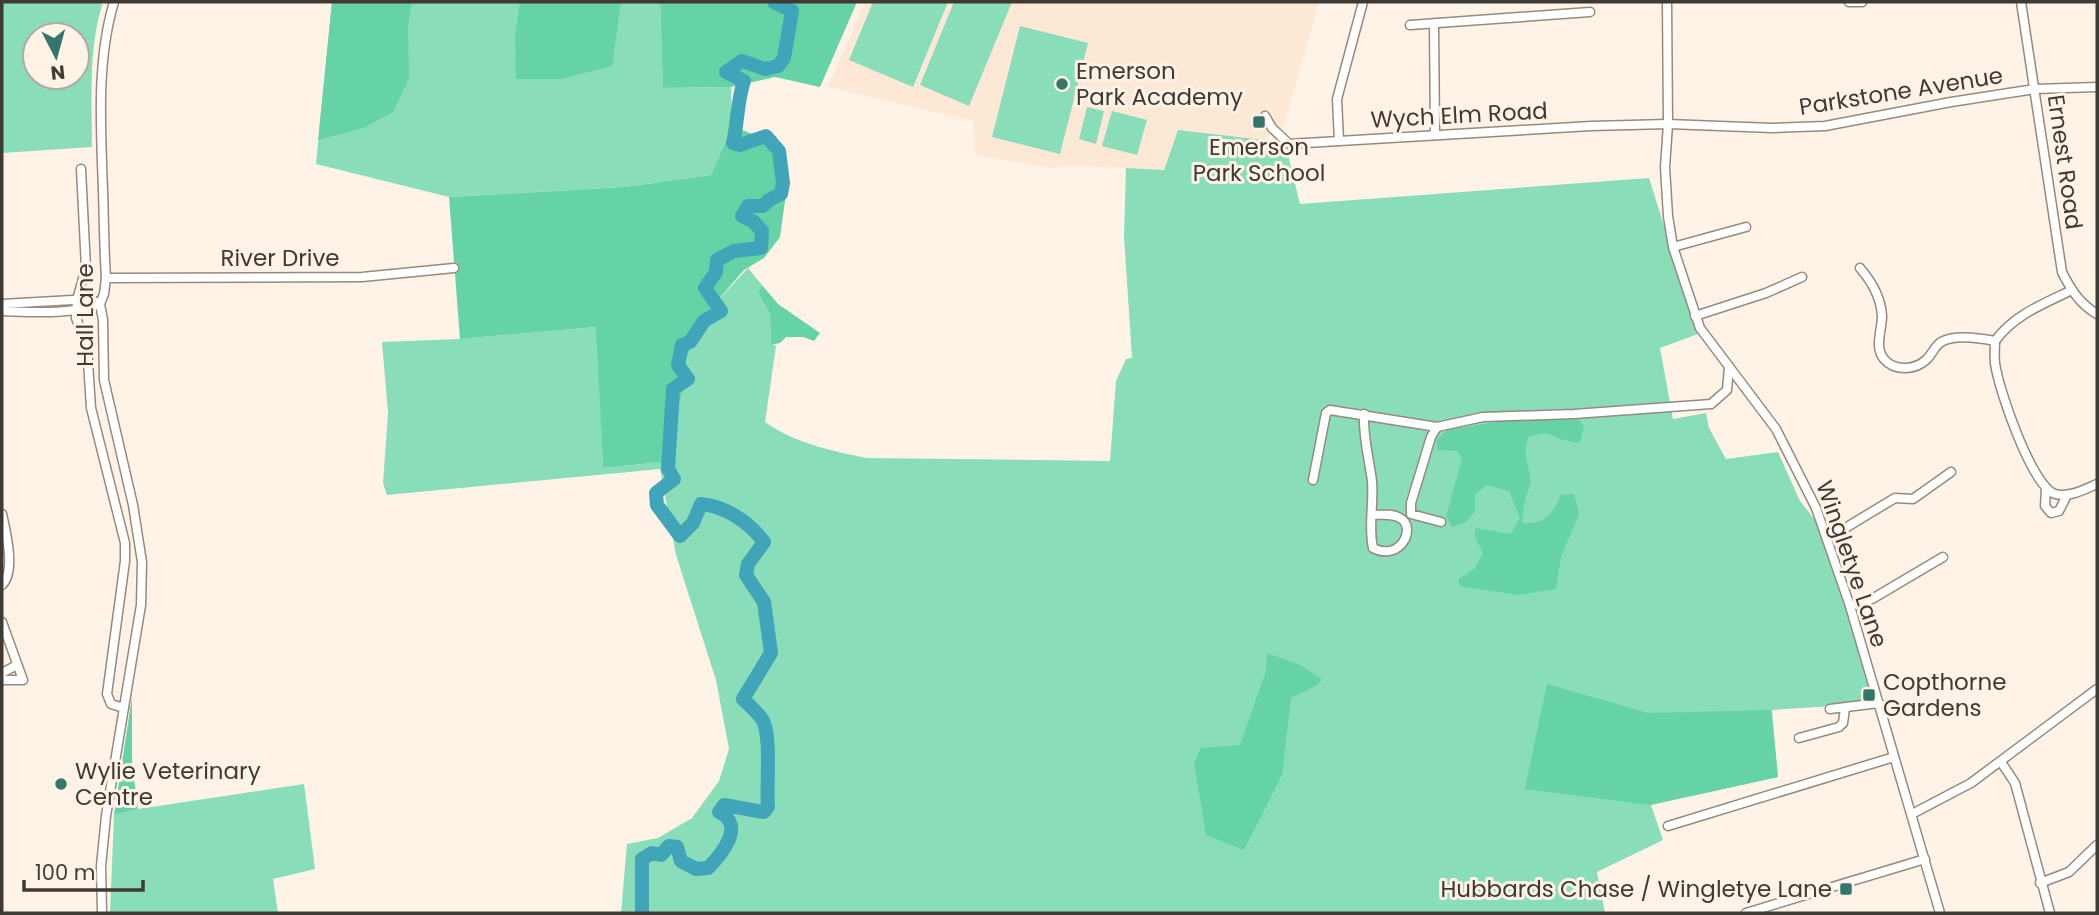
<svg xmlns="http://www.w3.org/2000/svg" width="2099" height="915" font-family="Poppins,sans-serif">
<rect width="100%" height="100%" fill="#fff3e8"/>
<polygon fill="#fce8d4" points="865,2 1319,2 1284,125 1264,140 1178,130 1164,170 1066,165 1054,168 975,155 973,121 828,87"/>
<g fill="#89ddb8" fill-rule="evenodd">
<path d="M 2,2 L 103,2 C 88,49 92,98 92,147 L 2,153 ZM 35,35 L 77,35 L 77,77 L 35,77 Z"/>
<polygon points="332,2 660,2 663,88 731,87 732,126 711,175 625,187 449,197 316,164"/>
<polygon points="873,2 948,2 913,87 849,60"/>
<polygon points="954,2 1012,2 969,106 920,85"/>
<polygon points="1020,26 1088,43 1060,154 992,137"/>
<polygon points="1087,107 1104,111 1096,144 1079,139"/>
<polygon points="1112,111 1147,120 1137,155 1102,146"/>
<path d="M 1178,130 L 1264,140 L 1287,151 L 1300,204 L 1649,178 L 1698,334 L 1660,348 L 1673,419 L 1706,413 L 1709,428 L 1726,459 L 1778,452 L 1800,501 L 1824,531 L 1879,703 L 1772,710 L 1778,777 L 1651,805 L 1663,840 L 1597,872 L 1605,913 L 621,913 L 627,844 L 658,838 L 692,818 L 719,781 L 729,749 L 716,680 L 676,555 L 660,469 L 387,495 L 383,483 L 388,413 L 382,342 L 460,339 L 597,327 L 603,468 L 670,461 L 687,357 L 710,309 L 748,268 L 762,285 L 758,293 L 770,314 L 771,344 L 776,346 L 765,422 C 794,443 832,451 867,458 L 1110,461 L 1116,381 L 1126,359 L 1132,358 L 1124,236 L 1126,168 L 1164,170 Z"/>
<polygon points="304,784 315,869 273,879 278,913 110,913 114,815 138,809"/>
</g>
<g fill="#66d3a7">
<polygon points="332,2 412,2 408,25 409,78 393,112 363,128 318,140"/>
<polygon points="520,2 621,2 612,66 561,79 516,79 515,37"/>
<polygon points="660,2 857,2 820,87 775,77 731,87 663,88"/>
<polygon points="732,126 763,138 780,159 787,186 780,237 764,258 744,270 710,309 687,357 671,461 603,468 596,327 460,339 449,197 625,187 711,175"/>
<polygon points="762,285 778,304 820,333 814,341 803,337 786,337 780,343 771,345 770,314 758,293"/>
<path d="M 1509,420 L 1579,420 L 1584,426 L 1580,443 L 1563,440 L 1546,433 L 1529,436 L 1525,450 L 1531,482 L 1525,499 L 1522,523 C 1544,525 1553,514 1561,495 L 1574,494 L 1579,514 L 1561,557 L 1556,589 L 1518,595 L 1460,586 L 1458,580 L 1475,568 L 1483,553 L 1475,537 L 1475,528 L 1511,534 L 1520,518 L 1509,491 L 1487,485 L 1475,495 L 1475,511 L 1466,522 L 1452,527 L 1446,517 L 1462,458 L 1457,451 L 1438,450 L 1436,441 L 1447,430 Z"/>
<polygon points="1267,653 1300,665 1322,679 1317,685 1291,698 1282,775 1244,850 1206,835 1194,763 1201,748 1240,745 1266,671"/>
<polygon points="1547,684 1648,713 1771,710 1778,777 1650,805 1525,789"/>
<polygon points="132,697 132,764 138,809 114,815"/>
</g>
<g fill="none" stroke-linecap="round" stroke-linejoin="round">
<path stroke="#40a5b9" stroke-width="14" d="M 642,913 L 642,859 L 652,853 L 661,855 L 669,846 L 677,847 L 681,861 L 696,869 L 708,868 C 722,854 746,825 719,812 L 724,805 L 764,812 L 768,807 C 766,787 772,734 762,719 C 757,712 749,705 743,699 L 771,653 L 764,602 L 746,575 L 748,564 L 764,542 C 749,522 725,506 701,504 L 693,523 L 680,536 L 657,505 L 656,493 L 674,479 L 668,469 L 673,389 L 688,379 L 678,365 L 682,345 L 690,342 L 704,321 L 721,311 L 705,288 L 716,272 L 717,260 L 734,251 L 761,248 L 762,231 L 754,222 L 742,216 L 748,206 L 763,206 L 769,200 L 781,194 L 783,183 L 779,151 L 766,136 L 740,145 L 733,143 C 738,122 737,101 744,81 L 726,72 L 742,61 L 765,69 L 778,66 L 784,58 L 792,11 L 774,2"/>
<g stroke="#97897d" stroke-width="11">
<g id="minor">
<polyline points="1667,2 1668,124 1665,167 1668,216 1673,247 1700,328 1776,429 1816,508 1850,606 1940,913"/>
<polyline points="1849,2 1862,2"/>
<path d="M 2021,2 L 2062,272 C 2071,290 2080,304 2097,314"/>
<polyline points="1410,25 1590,12"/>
<polyline points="1434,25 1435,135"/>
<polyline points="1265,116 1272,128 1289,144 1591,126 1668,124 1772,128 1825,126 1951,102 2035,89 2097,87"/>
<polyline points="1339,141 1337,99 1363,2"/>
<polyline points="81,169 86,268 77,300 76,318 87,347 91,408 125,543 125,561 107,694 111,704 124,708"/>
<polyline points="1673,247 1746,227"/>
<path d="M 1860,268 C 1872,282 1881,297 1882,316 C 1882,330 1874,347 1884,359 C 1895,372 1916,370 1927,359 C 1932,354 1935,346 1941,342 C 1955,334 1980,338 1995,341 C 2014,315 2043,304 2072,290"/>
<polyline points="106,278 362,277 454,268"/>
<polyline points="2,304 90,299 100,304"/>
<path d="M 2,311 C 33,312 70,315 100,304"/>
<polyline points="1695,316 1766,293 1802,277"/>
<path d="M 1995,341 C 1995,348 1994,356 1995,363 C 1998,388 2032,487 2055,494 C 2069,498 2085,489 2097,484"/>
<path d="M 1364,414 C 1363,438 1369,458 1372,481 C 1374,504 1368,526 1373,548 C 1401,562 1417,527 1400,518 C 1392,513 1381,515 1372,515"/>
<polyline points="1313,480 1326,413 1330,410 1437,427"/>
<polyline points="2046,489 2045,506 2051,513 2059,511 2067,495"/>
<path d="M 2,514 C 6,532 16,572 2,585"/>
<polyline points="1441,522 1411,514 1411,503 1431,437 1437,427 1483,417 1574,414 1711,404 1727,390 1729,367"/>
<polyline points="1827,539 1895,498 1913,499 1951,472"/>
<polyline points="1850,606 1872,599 1943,557"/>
<polyline points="2,622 23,680 2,680"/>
<polyline points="2,673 17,665"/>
<polyline points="1830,709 1879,703"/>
<polyline points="1799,738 1839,727 1843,723 1845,708"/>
<polyline points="2001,762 2015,783 2050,913"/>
<polyline points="1912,814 1971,783 2097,689"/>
<polyline points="1668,826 1894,757"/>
<polyline points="2040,883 2069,872 2097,845"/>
<path d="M 102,913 L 101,866 L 106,816 L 141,605 L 142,562 L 133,505 L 104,380 L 103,320 L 100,304 L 104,294 L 106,278 C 104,249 104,220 103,191 C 101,129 96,62 114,2"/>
<polyline points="1746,913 1925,859"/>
</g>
</g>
<use href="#minor" stroke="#fff" stroke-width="8"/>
</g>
<g fill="#32776a" stroke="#fff3e8" stroke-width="2.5">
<circle cx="1062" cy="84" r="7"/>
<rect x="1252" y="115" width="14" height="14" rx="3.5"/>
<rect x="1862" y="688" width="14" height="14" rx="3.5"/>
<circle cx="61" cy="784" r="7"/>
<rect x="1839" y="882" width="14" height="14" rx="3.5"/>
</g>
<g text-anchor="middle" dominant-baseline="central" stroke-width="6" stroke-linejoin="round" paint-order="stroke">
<g font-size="23" fill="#403a35" stroke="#fff3e8" text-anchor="start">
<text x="1076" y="71">Emerson<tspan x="1076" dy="26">Park Academy</tspan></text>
<text x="1259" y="147" text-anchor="middle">Emerson<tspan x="1259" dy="26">Park School</tspan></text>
<text x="1883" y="682">Copthorne<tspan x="1883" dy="26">Gardens</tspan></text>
<text x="75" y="771">Wylie Veterinary<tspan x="75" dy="26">Centre</tspan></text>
<text x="1832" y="889" text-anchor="end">Hubbards Chase / Wingletye Lane</text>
</g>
<g font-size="23" fill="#403a35" stroke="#fff3e8">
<text transform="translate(1901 91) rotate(-9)">Parkstone Avenue</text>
<text transform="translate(1459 115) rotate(-3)">Wych Elm Road</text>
<text transform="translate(2065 162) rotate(82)">Ernest Road</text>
<text x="280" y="258">River Drive</text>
<text transform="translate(85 315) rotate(-90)">Hall Lane</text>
<text transform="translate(1852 564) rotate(71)">Wingletye Lane</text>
</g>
</g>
<rect width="2099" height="915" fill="none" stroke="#403a35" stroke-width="7"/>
<g transform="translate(56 56) rotate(174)"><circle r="33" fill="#fff3e8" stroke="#b3a9a0" stroke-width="2"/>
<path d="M0-5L12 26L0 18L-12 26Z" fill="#32776a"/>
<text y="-10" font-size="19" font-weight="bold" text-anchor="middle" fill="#403a35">N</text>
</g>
<path d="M24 880v10h119v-10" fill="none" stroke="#403a35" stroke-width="3.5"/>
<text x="35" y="880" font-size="21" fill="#403a35" stroke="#fff3e8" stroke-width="5" paint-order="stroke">100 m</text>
</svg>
